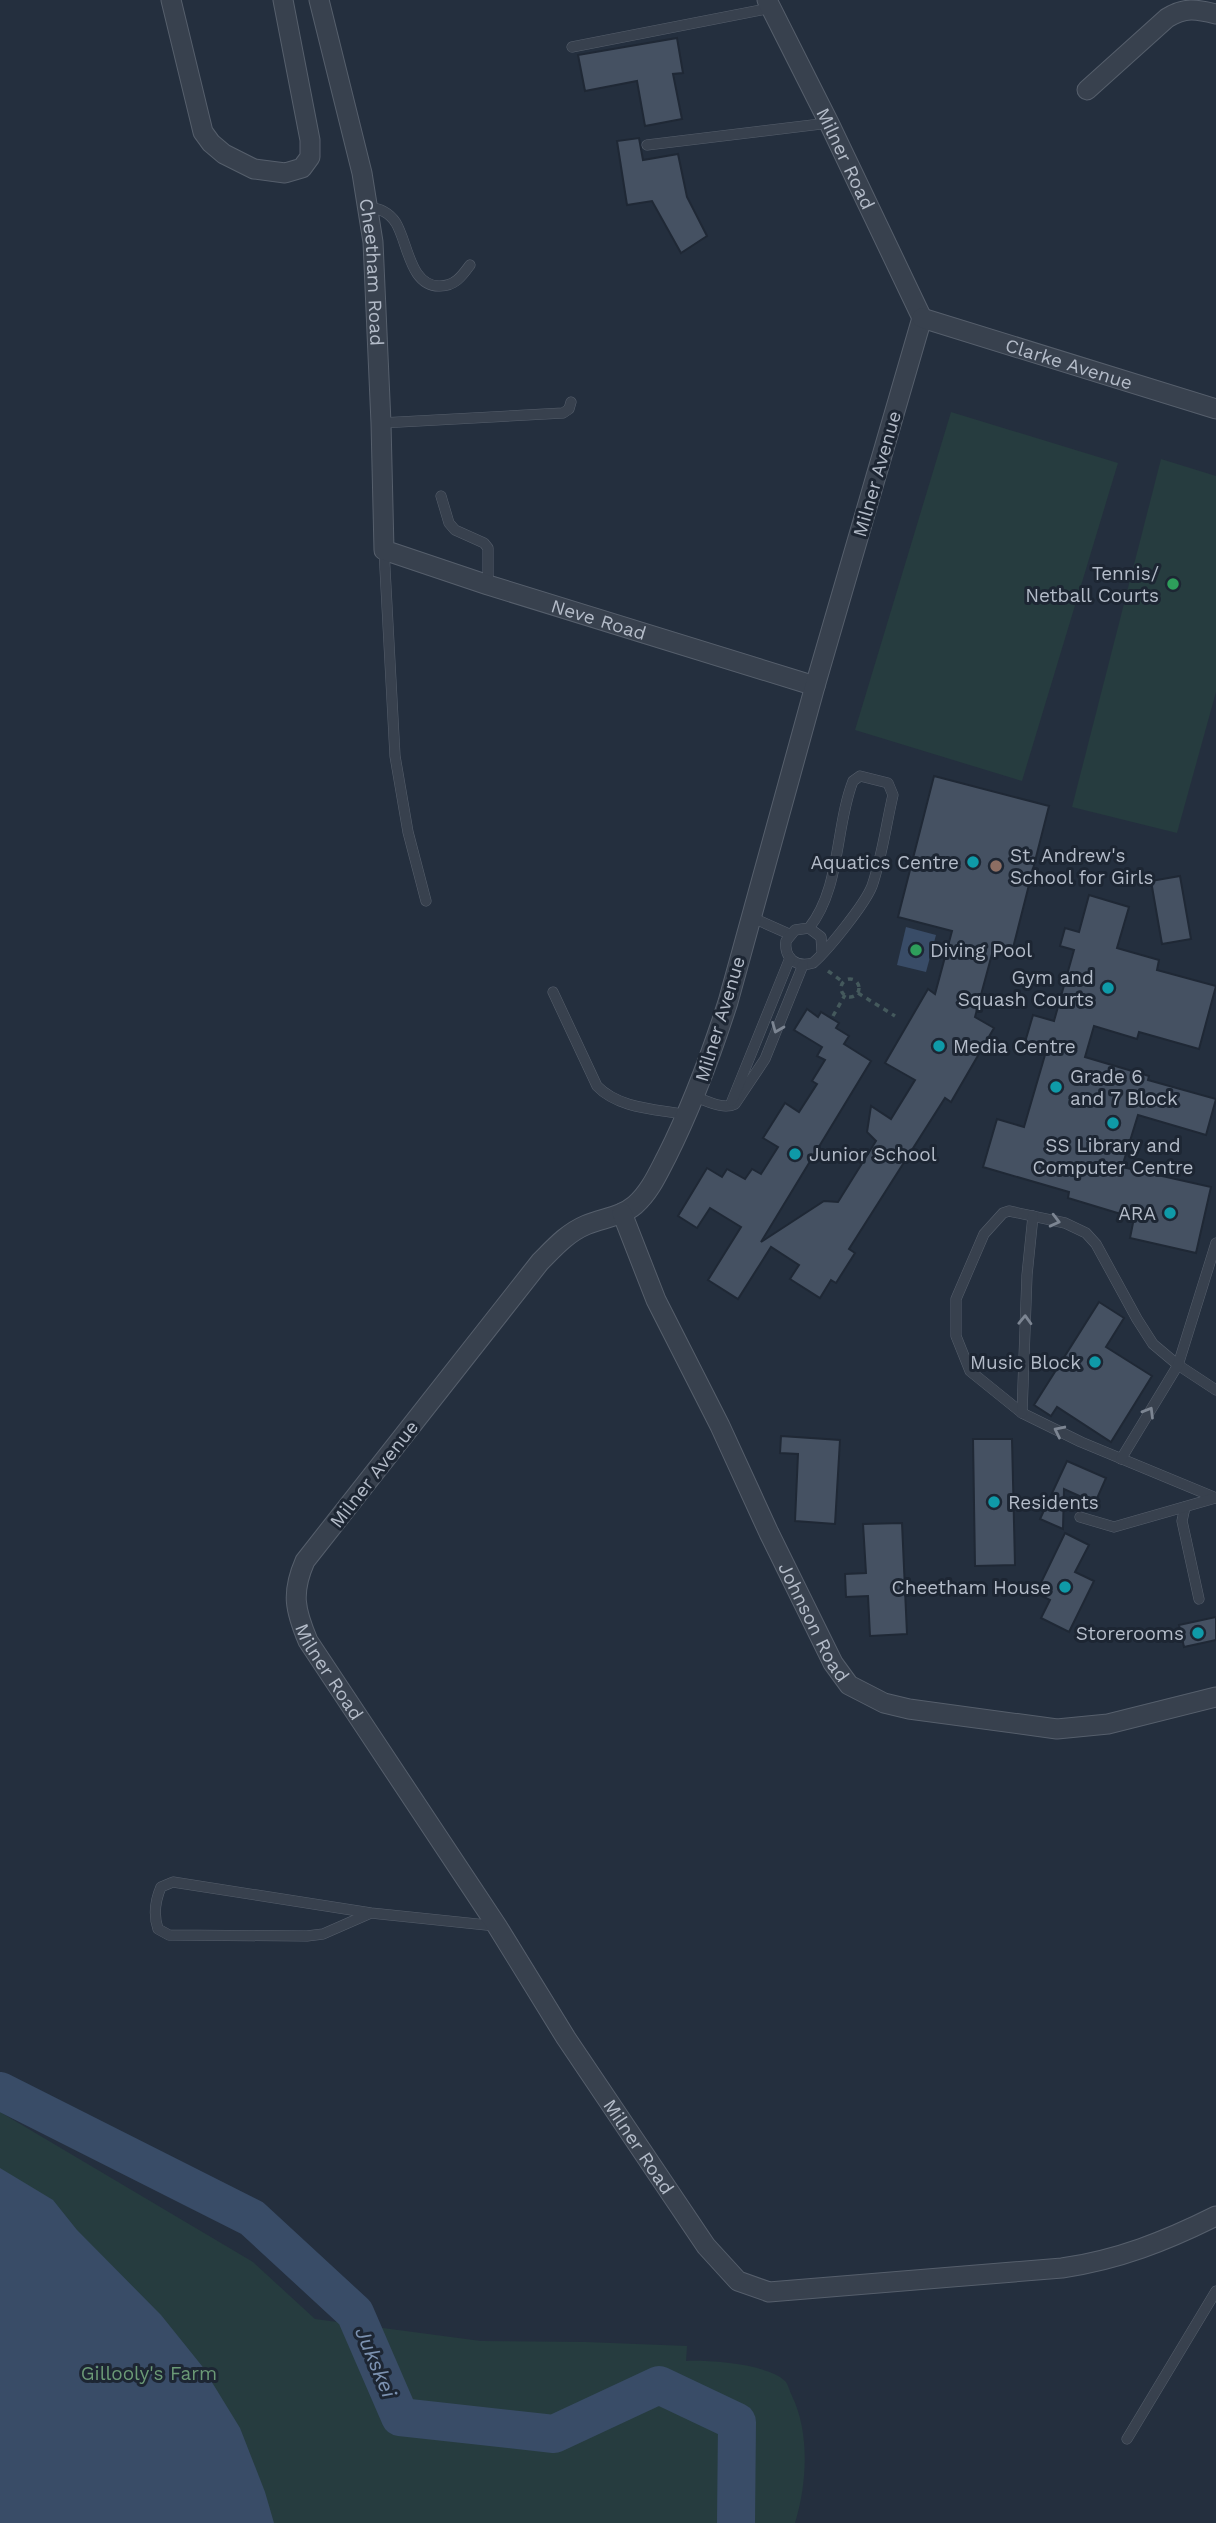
<svg xmlns="http://www.w3.org/2000/svg" width="1216" height="2523" font-family="'Work Sans',sans-serif">
<rect width="100%" height="100%" fill="#242f3e"/>
<g fill="#263c3f">
<polygon points="951,412 1118,463 1022,781 855,730"/>
<polygon points="1161,459 1216,476 1216,692 1177,833 1072,807"/>
<path d="M 0,2112 L 253,2262 L 315,2319 L 481,2341 L 586,2342 L 687,2346 L 686,2361 C 709,2360 768,2364 785,2381 C 788,2384 790,2392 792,2396 C 810,2433 807,2484 795,2523 L 0,2523 Z"/>
</g>
<g fill="#394c67">
<polygon points="906,927 936,935 926,972 897,965"/>
<polygon points="0,2168 53,2200 77,2230 161,2315 202,2366 240,2428 265,2492 274,2523 0,2523"/>
</g>
<g fill="none" stroke-linecap="round" stroke-linejoin="round">
<polyline stroke="#394c67" stroke-width="38" points="0,2091 252,2218 355,2313 400,2417 554,2434 659,2385 737,2422 736,2523"/>
</g>
<g fill="#455162" stroke="#1f2835" stroke-width="2">
<polygon points="677,38 683,73 673,74 682,119 645,126 637,81 585,91 578,55"/>
<polygon points="639,138 643,160 678,154 687,197 707,236 681,253 652,201 627,205 617,141"/>
<polygon points="934,776 1049,806 1013,948 995,943 975,1017 994,1028 951,1102 945,1098 849,1249 855,1253 836,1283 831,1280 820,1298 790,1279 799,1265 771,1247 738,1299 708,1280 741,1227 710,1208 697,1228 678,1216 707,1168 722,1177 727,1169 745,1179 752,1169 761,1174 778,1147 763,1138 785,1103 799,1112 817,1084 812,1081 825,1060 817,1056 822,1047 794,1030 807,1009 818,1017 821,1012 839,1023 836,1028 849,1036 844,1044 871,1061 761,1242 824,1201 838,1202 876,1141 867,1132 871,1106 891,1119 915,1080 885,1063 928,989 935,994 952,931 898,917"/>
<polygon points="1180,876 1191,939 1162,944 1151,881"/>
<polygon points="1089,895 1129,907 1117,948 1159,960 1157,970 1216,986 1199,1049 1139,1032 1137,1039 1094,1026 1085,1057 1149,1076 1148,1080 1216,1099 1206,1135 1138,1115 1122,1167 1211,1187 1196,1253 1130,1238 1134,1218 1068,1198 1069,1192 983,1167 997,1119 1024,1127 1045,1055 1023,1049 1033,1015 1054,1021 1074,950 1060,946 1065,928 1079,932"/>
<polygon points="1099,1302 1124,1318 1106,1347 1152,1376 1111,1442 1057,1407 1051,1416 1034,1405"/>
<polygon points="781,1436 840,1440 835,1524 795,1521 798,1454 780,1453"/>
<polygon points="973,1439 1012,1439 1015,1565 975,1566"/>
<polygon points="1067,1461 1106,1478 1095,1503 1064,1489 1063,1529 1040,1519"/>
<polygon points="902,1523 907,1634 870,1636 868,1596 846,1597 845,1574 866,1573 863,1524"/>
<polygon points="1065,1533 1089,1545 1075,1572 1094,1581 1069,1632 1041,1618 1050,1600 1036,1593"/>
<polygon points="1216,1617 1216,1640 1184,1647 1179,1625"/>
</g>
<g fill="none" stroke-linecap="round" stroke-linejoin="round">
<g stroke="#565f6c" stroke-width="11">
<g id="lane">
<polyline points="572,47 771,8"/>
<polyline points="647,145 829,123"/>
<path d="M 369,207 C 380,209 389,212 396,223 C 408,243 410,287 440,286 C 455,286 462,276 470,265"/>
<polyline points="381,423 563,413 569,409 571,402"/>
<polyline points="441,496 449,523 455,530 484,543 488,548 488,585"/>
<polyline points="384,550 395,756 408,832 426,901"/>
<polyline points="751,917 789,934"/>
<path d="M 809,928 C 841,888 835,827 853,781 L 860,776 L 888,783 L 893,795 C 886,825 882,857 872,886 C 865,904 828,950 813,963 C 796,968 784,958 786,941 L 795,930 L 809,928 L 821,937 L 822,951"/>
<path d="M 553,992 L 597,1086 C 619,1109 657,1109 688,1115"/>
<path d="M 695,1097 C 708,1101 723,1110 735,1104 L 765,1059 L 803,965"/>
<polyline points="732,1101 790,958"/>
<polyline points="1216,1390 1178,1365 1153,1344 1137,1319 1096,1244 1086,1233 1065,1223 1009,1211 1003,1213 984,1234 956,1299 956,1336 970,1371 1022,1413 1081,1442 1216,1498"/>
<polyline points="1022,1413 1027,1275 1033,1216"/>
<polyline points="1121,1459 1178,1365 1216,1243"/>
<polyline points="1185,1507 1182,1521 1199,1599"/>
<polyline points="1080,1517 1114,1527 1215,1498"/>
<path d="M 371,1913 L 323,1934 L 307,1936 L 169,1935 L 158,1929 C 153,1914 155,1901 161,1887 L 173,1882 L 371,1913 L 496,1926"/>
<polyline points="1127,2439 1216,2291"/>
</g>
</g>
<g stroke="#565f6c" stroke-width="21">
<g id="street">
<polyline points="171,0 203,132 211,143 224,154 254,169 285,173 302,168 310,157 310,140 283,0"/>
<path id="s1" d="M 319,0 L 362,173 L 373,242 L 381,423 L 384,550 L 488,585 L 815,686"/>
<path id="s2" d="M 767,0 L 829,123 L 922,318"/>
<path d="M 1087,90 L 1167,18 C 1185,7 1196,9 1216,14"/>
<path id="s3" d="M 922,318 L 815,686 L 728,1002 C 711,1055 692,1106 667,1156 C 658,1173 650,1192 635,1205 C 621,1217 602,1218 586,1225 C 567,1233 554,1248 540,1262 L 305,1561 C 291,1593 295,1610 308,1641 L 497,1926 L 566,2038 L 706,2246 L 738,2281 L 769,2292 L 1062,2268 C 1118,2260 1166,2241 1216,2216"/>
<path id="s4" d="M 922,318 L 1216,409"/>
<path id="s5" d="M 622,1213 L 656,1300 L 720,1426 L 769,1533 L 833,1663 L 849,1685 L 884,1703 L 909,1709 L 1057,1729 L 1108,1724 L 1216,1697"/>
</g>
</g>
<g stroke="#44595c" stroke-width="3.5" stroke-dasharray="5 5" stroke-linecap="butt">
<polyline points="828,971 843,982"/>
<circle cx="850" cy="988" r="9"/>
<polyline points="858,993 895,1016"/>
<polyline points="833,1016 845,995"/>
</g>
<use href="#lane" stroke="#38414e" stroke-width="10"/>
<use href="#street" stroke="#38414e" stroke-width="19"/>
</g>
<defs><path id="oneway-chevron" d="M-2-3.5L2.5 0L-2 3.5" fill="none" stroke-width="1.6" stroke-linecap="round" stroke-linejoin="round" transform="scale(1.75)"/></defs>
<g stroke="#7c8592">
<use href="#oneway-chevron" transform="translate(777 1028) rotate(112)"/>
<use href="#oneway-chevron" transform="translate(1055 1221) rotate(14)"/>
<use href="#oneway-chevron" transform="translate(1025 1320) rotate(-88)"/>
<use href="#oneway-chevron" transform="translate(1149 1412) rotate(-59)"/>
<use href="#oneway-chevron" transform="translate(1059 1431) rotate(-154)"/>
</g>
<g fill="#2e9e5b" stroke="#1d2633" stroke-width="2.5">
<circle cx="1173" cy="584" r="7"/>
<circle cx="916" cy="950" r="7"/>
</g>
<g fill="#0f9aa8" stroke="#1d2633" stroke-width="2.5">
<circle cx="973" cy="862" r="7"/>
<circle cx="1108" cy="988" r="7"/>
<circle cx="939" cy="1046" r="7"/>
<circle cx="1056" cy="1087" r="7"/>
<circle cx="1113" cy="1123" r="7"/>
<circle cx="795" cy="1154" r="7"/>
<circle cx="1170" cy="1213" r="7"/>
<circle cx="1095" cy="1362" r="7"/>
<circle cx="994" cy="1502" r="7"/>
<circle cx="1065" cy="1587" r="7"/>
<circle cx="1198" cy="1633" r="7"/>
</g>
<circle fill="#8d6e63" stroke="#1d2633" stroke-width="2.5" cx="996" cy="866" r="7"/>
<g text-anchor="middle" dominant-baseline="central" stroke-width="6" stroke-linejoin="round" paint-order="stroke">
<g font-size="19" fill="#b4bcc9" stroke="#1d2633">
<text stroke="none"><textPath href="#s2" startOffset="177">Milner Road</textPath></text>
<text stroke="none"><textPath href="#s1" startOffset="278">Cheetham Road</textPath></text>
<text stroke="none"><textPath href="#s4" startOffset="154">Clarke Avenue</textPath></text>
<text transform="translate(877 474) rotate(-74)">Milner Avenue</text>
<text stroke="none"><textPath href="#s1" startOffset="782">Neve Road</textPath></text>
<text transform="translate(720 1019) rotate(-73)">Milner Avenue</text>
<text transform="translate(374 1474) rotate(-52)">Milner Avenue</text>
<text stroke="none"><textPath href="#s5" startOffset="452">Johnson Road</textPath></text>
<text stroke="none"><textPath href="#s3" startOffset="1549">Milner Road</textPath></text>
<text stroke="none"><textPath href="#s3" startOffset="2116">Milner Road</textPath></text>
</g>
<g font-size="19" fill="#b4bcc9" stroke="#1d2633" text-anchor="end">
<text x="1159" y="573">Tennis/<tspan x="1159" dy="22">Netball Courts</tspan></text>
<text x="1010" y="855" text-anchor="start">St. Andrew's<tspan x="1010" dy="22">School for Girls</tspan></text>
<text x="959" y="862">Aquatics Centre</text>
<text x="930" y="950" text-anchor="start">Diving Pool</text>
<text x="1094" y="977">Gym and<tspan x="1094" dy="22">Squash Courts</tspan></text>
<text x="953" y="1046" text-anchor="start">Media Centre</text>
<text x="1070" y="1076" text-anchor="start">Grade 6<tspan x="1070" dy="22">and 7 Block</tspan></text>
<text x="1113" y="1145" text-anchor="middle">SS Library and<tspan x="1113" dy="22">Computer Centre</tspan></text>
<text x="809" y="1154" text-anchor="start">Junior School</text>
<text x="1156" y="1213">ARA</text>
<text x="1081" y="1362">Music Block</text>
<text x="1008" y="1502" text-anchor="start">Residents</text>
<text x="1051" y="1587">Cheetham House</text>
<text x="1184" y="1633">Storerooms</text>
</g>
<g font-size="19" fill="#6b9a76" stroke="#1d2633">
<text x="149" y="2373">Gillooly's Farm</text>
</g>
<g font-size="21" font-style="italic" fill="#7c92b1" stroke="#1d2633">
<text transform="translate(376 2362) rotate(67)">Jukskei</text>
</g>
</g>
</svg>
